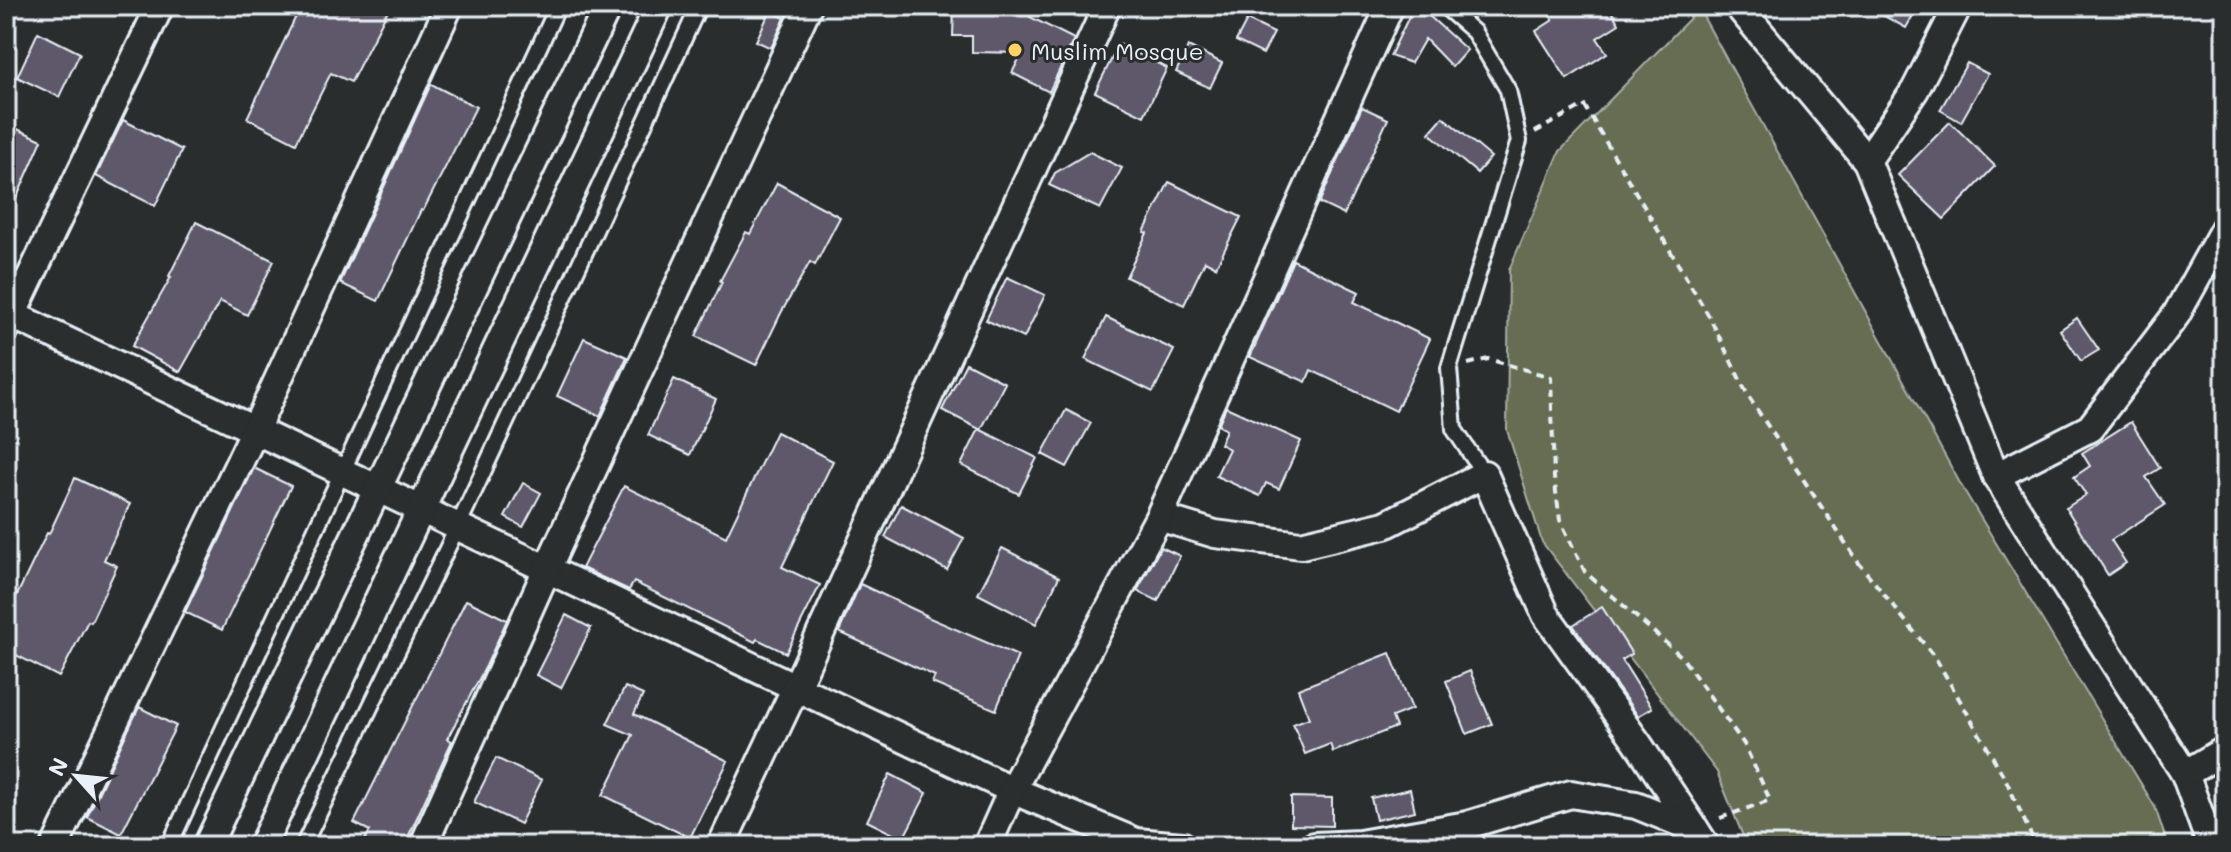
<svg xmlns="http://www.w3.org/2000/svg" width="2231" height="852" font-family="Mali,sans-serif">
<rect width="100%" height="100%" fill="#2a2d2e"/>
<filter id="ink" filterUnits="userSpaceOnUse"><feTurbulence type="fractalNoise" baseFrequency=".0125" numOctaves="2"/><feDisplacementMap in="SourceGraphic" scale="16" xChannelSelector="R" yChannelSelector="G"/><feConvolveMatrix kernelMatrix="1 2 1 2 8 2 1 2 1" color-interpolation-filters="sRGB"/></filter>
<g filter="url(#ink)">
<polygon fill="#666d53" stroke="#a7afa6" stroke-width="2" points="1699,9 1961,485 2155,807 2168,846 1747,846 1717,772 1542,542 1507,430 1509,270 1560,151"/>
<g fill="#5f596a" stroke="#e8f1f8" stroke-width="2">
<polygon points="301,6 390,6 351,82 331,73 296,143 247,118"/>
<polygon points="954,6 1030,6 1030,17 1074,39 1049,92 1012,73 1022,53 972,52 972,36 953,36"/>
<polygon points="1414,6 1418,6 1467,50 1452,67 1425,39 1411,63 1390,56"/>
<polygon points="1542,6 1608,6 1619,24 1597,38 1607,53 1567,79 1536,31 1553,20"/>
<polygon points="1866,6 1918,6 1906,28"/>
<polygon points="770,11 785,18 771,48 756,41"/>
<polygon points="1247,20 1274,33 1263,54 1236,41"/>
<polygon points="38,32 80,53 59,97 17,77"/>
<polygon points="1119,44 1167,68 1144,116 1095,92"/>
<polygon points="1188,46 1222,63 1210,88 1176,72"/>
<polygon points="1967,63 1988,74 1961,122 1940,110"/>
<polygon points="431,84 476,107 423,211 421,210 378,301 340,283"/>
<polygon points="1362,107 1388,119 1344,215 1319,203"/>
<polygon points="1443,117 1491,157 1477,173 1429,133"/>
<polygon points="123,120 182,150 155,206 96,176"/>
<polygon points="1950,122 1995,166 1944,219 1898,175"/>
<polygon points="6,124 42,140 6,222"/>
<polygon points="1090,152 1122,168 1100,209 1049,185 1055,173"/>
<polygon points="1169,182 1241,217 1216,267 1205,261 1184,305 1126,277 1147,233 1144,232"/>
<polygon points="777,183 840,217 815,265 810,262 781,313 756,365 696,336 722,282 720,281 746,232 750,234"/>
<polygon points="196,222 274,261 247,315 220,301 180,372 132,346 171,277 169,276"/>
<polygon points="1293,260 1359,292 1354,302 1430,339 1396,411 1311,370 1306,382 1250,357"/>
<polygon points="1007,277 1045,295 1024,338 986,320"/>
<polygon points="1106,317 1174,350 1153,392 1085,359"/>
<polygon points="2077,318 2099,350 2081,361 2060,330"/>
<polygon points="584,338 627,357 600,416 557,396"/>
<polygon points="966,363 1005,383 981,430 942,410"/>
<polygon points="674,379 716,399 690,455 648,435"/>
<polygon points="1226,407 1301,441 1279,489 1266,483 1260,496 1216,476 1229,449 1220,444 1226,430 1218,425"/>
<polygon points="1066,410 1091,423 1067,467 1042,454"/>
<polygon points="2131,422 2160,468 2146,477 2165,505 2111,540 2126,563 2108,575 2066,508 2086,495 2074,477 2090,466 2082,453"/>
<polygon points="979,429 1037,458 1019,494 961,465"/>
<polygon points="776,432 833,461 782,567 820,585 786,653 757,639 755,642 634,582 629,590 582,568 624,486 726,537"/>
<polygon points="254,468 291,486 222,630 185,612"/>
<polygon points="75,478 130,504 104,560 117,566 91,622 88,621 59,677 6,650 6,613 16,594 17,595 47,533 49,534"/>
<polygon points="523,483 541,493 523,527 505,517"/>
<polygon points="901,505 964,538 947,570 885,537"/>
<polygon points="1161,547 1180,556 1158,601 1137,591"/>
<polygon points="1002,548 1059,577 1036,624 978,594"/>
<polygon points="860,584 926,615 925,616 1018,656 996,710 932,683 935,676 839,632"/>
<polygon points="466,600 507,620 486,666 447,739 452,741 404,846 361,846 370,831 354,823"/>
<polygon points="1602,607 1632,654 1622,660 1652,708 1638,716 1573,625"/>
<polygon points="566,615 591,628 561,688 536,675"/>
<polygon points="1390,653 1412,709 1392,717 1396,727 1333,752 1330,744 1305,754 1293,724 1309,718 1298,689"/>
<polygon points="1470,671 1492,724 1467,734 1446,681"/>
<polygon points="625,687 643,695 634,714 728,761 690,838 603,795 633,735 607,724"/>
<polygon points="139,707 176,726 121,834 87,817"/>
<polygon points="496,758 542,780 520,824 474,802"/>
<polygon points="890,774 927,793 903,839 867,821"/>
<polygon points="1410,789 1415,811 1376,820 1371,798"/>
<polygon points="1291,797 1332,798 1332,826 1291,825"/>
</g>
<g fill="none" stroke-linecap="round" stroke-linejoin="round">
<g stroke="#e8f1f8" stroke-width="20">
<g id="service">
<polyline points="1444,6 1474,32 1508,90 1519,141 1449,368 1454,429 1484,474"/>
<polyline points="169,846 558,6"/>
<polyline points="303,846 458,526 699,6"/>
</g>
</g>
<g stroke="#e8f1f8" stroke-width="32">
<g id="minor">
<polyline points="1738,6 1867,161 1996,476 2185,774 2211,846"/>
<polyline points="1867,161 1915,90 1958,6"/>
<polyline points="6,312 1012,790 1136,842 1183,846"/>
<polyline points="6,328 160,6"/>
<polyline points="1996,476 2090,428 2176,315 2225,227"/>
<polyline points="1159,517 1215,534 1301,545 1385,525 1484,474 1546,615 1637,742 1695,829"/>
<polyline points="2185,774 2225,750"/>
<polyline points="55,846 255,430 449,6"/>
<polyline points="207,846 608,6"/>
<polyline points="262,846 659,6"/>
<polyline points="423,846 547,569 808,6"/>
<polyline points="721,846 796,687 1107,6"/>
<polyline points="987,846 1012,790 1159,517 1390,6"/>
<polyline points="1314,846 1360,844 1467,825 1571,794 1636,805 1695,829 1706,846"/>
</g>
</g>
<g stroke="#e8f1f8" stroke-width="4" stroke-dasharray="8 6" stroke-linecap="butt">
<polyline points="1535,132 1584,105 1710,318 1748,396 1858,562 1936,659 2006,780 2036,846"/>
<polyline points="1468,364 1488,359 1551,377 1554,478 1560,520 1585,572 1681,656 1744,744 1770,800 1715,820"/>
</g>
<use href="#service" stroke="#2a2d2e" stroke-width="14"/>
<use href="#minor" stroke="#2a2d2e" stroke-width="26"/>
</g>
</g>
<circle fill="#ffd166" stroke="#2a2d2e" stroke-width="3" cx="1015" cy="50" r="8"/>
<g text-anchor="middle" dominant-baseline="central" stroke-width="6" stroke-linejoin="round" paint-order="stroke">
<g font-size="24" fill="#e8f1f8" stroke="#2a2d2e" text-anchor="start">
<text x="1031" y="50">Muslim Mosque</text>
</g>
</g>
<rect width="2231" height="852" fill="none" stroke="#2a2d2e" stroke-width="32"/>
<rect x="16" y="16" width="2199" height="820" fill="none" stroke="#e8f1f8" stroke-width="3" filter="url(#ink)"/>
<g transform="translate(76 776) rotate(297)" stroke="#2a2d2e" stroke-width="6" paint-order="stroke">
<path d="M0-6L14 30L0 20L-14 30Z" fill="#e8f1f8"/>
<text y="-12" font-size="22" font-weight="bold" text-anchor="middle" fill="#e8f1f8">N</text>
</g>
</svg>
